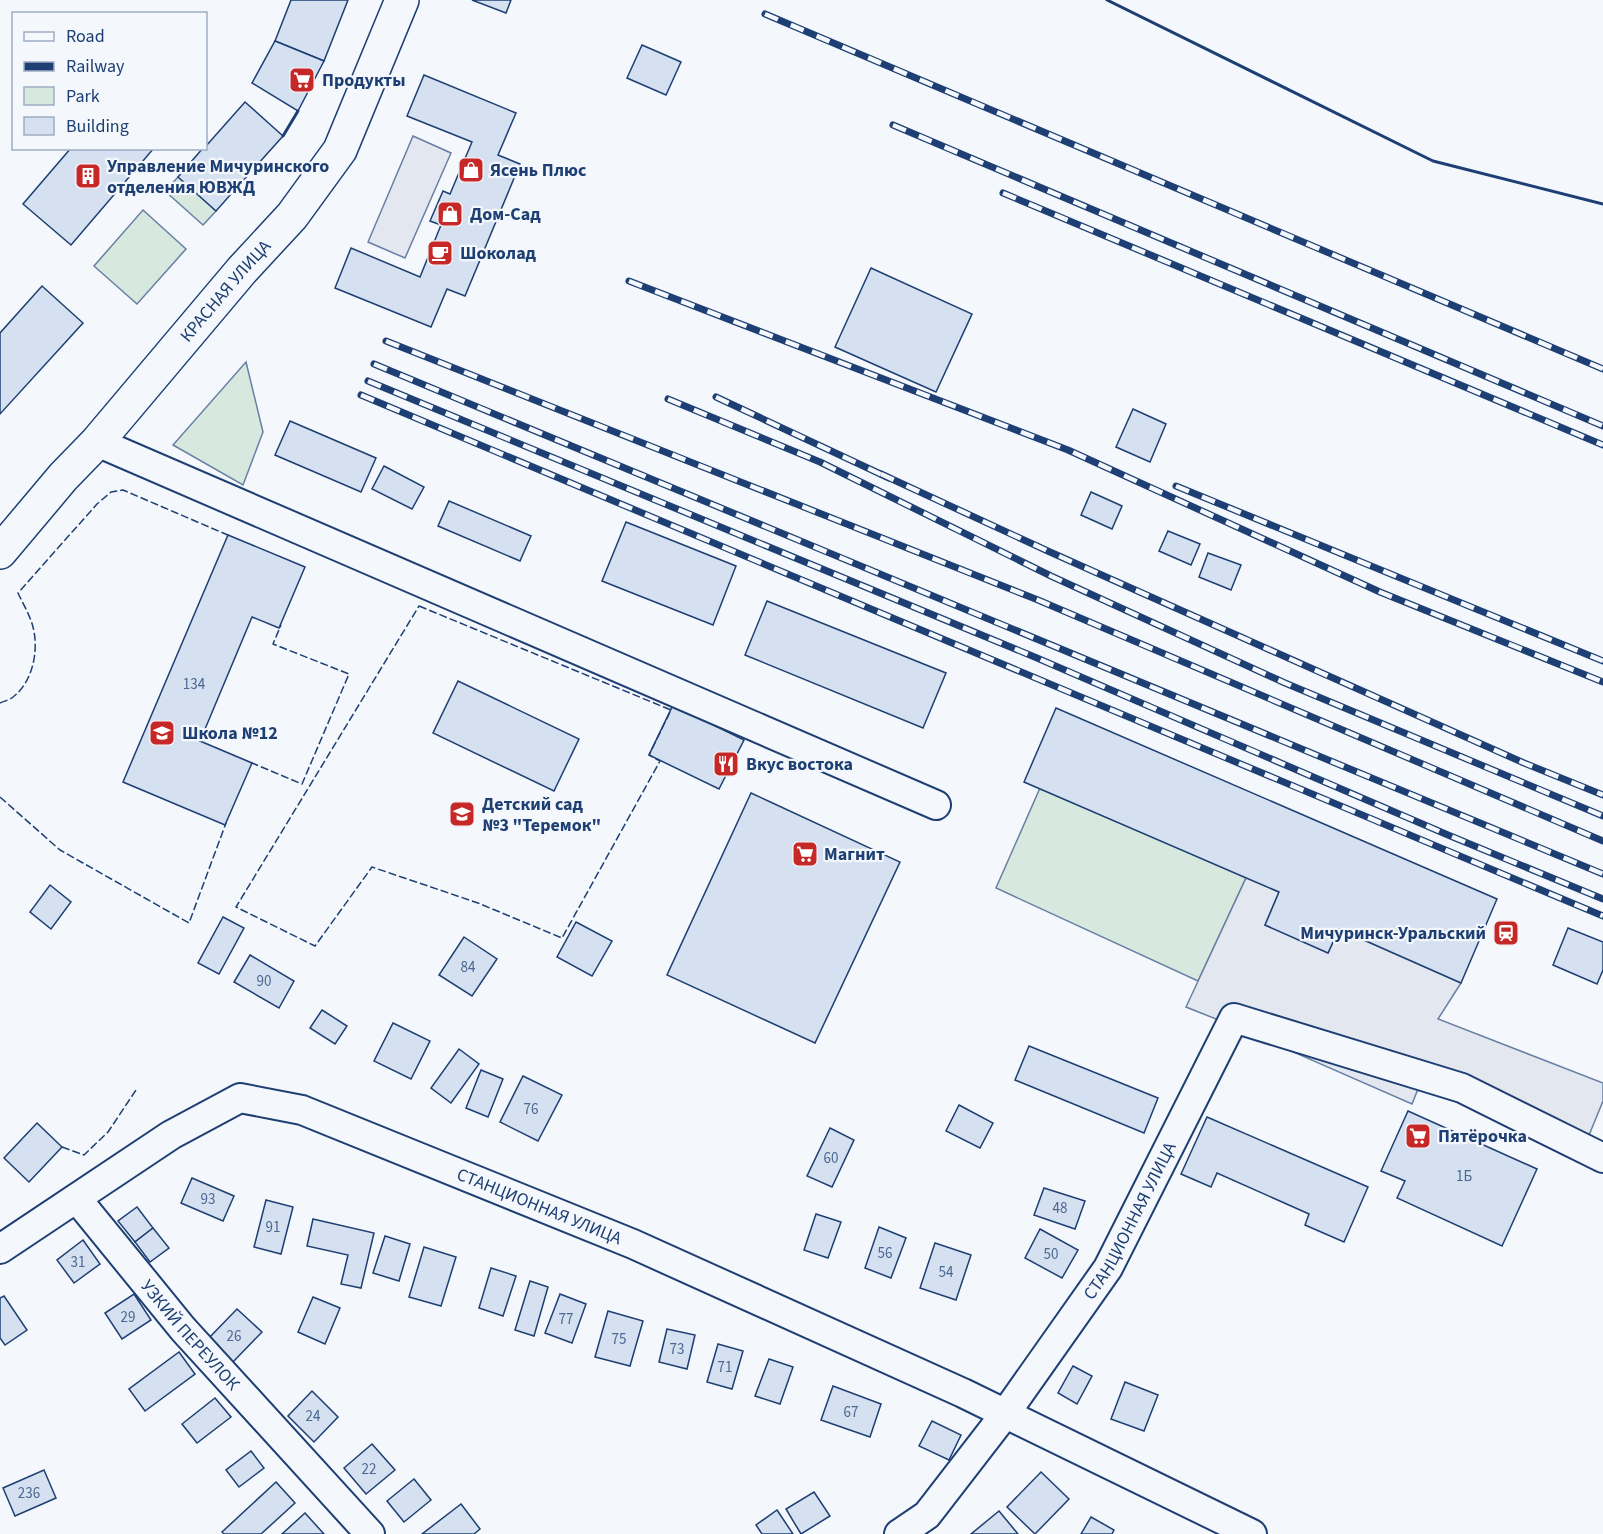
<svg xmlns="http://www.w3.org/2000/svg" width="1603" height="1534" font-family="'Source Sans 3',sans-serif">
<rect width="100%" height="100%" fill="#f4f7fb"/>
<g fill="#d7e8df" stroke="#687fa3" stroke-width="1.5">
<polygon points="178,177 216,211 203,225 165,191"/>
<polygon points="143,210 186,249 137,304 94,266"/>
<polygon points="246,362 263,432 243,485 173,445"/>
<polygon points="1040,788 1246,878 1198,981 996,888"/>
</g>
<g fill="#e3e8f0" stroke="#687fa3" stroke-width="1.5">
<polygon points="413,136 451,153 405,258 368,242"/>
<polygon points="1246,878 1279,892 1265,925 1328,953 1339,929 1461,983 1438,1019 1603,1083 1603,1101 1578,1162 1420,1084 1412,1104 1241,1029 1186,1007"/>
</g>
<g fill="#d5e0f0" stroke="#1d3f73" stroke-width="1.5">
<polygon points="291,0 348,0 324,61 275,41"/>
<polygon points="472,0 511,0 506,13"/>
<polygon points="275,41 324,61 298,111 252,83"/>
<polygon points="642,45 681,62 666,95 627,78"/>
<polygon points="424,75 516,113 498,155 520,164 465,296 447,289 431,327 335,288 351,248 420,277 441,225 430,221 443,191 450,194 472,142 407,116"/>
<polygon points="245,102 283,136 216,211 178,177 203,148 206,148 206,146"/>
<polygon points="71,148 154,148 71,245 23,204"/>
<polygon points="871,268 972,314 936,392 835,347"/>
<polygon points="42,286 83,323 0,414 0,333"/>
<polygon points="1133,409 1166,424 1150,462 1116,447"/>
<polygon points="290,421 376,458 361,492 275,455"/>
<polygon points="384,466 424,487 412,509 372,489"/>
<polygon points="1091,492 1122,506 1112,529 1081,515"/>
<polygon points="449,501 531,536 520,561 438,526"/>
<polygon points="626,522 736,566 713,625 602,581"/>
<polygon points="1168,531 1200,544 1191,565 1159,551"/>
<polygon points="228,535 305,567 279,628 252,617 200,741 252,763 225,825 123,782"/>
<polygon points="1208,553 1241,565 1231,590 1199,577"/>
<polygon points="767,601 946,673 923,728 745,655"/>
<polygon points="458,681 579,739 554,791 433,733"/>
<polygon points="673,705 744,740 719,789 649,755"/>
<polygon points="1056,708 1497,899 1461,983 1339,929 1328,953 1265,925 1279,892 1024,782"/>
<polygon points="751,793 900,862 815,1043 667,975"/>
<polygon points="50,885 71,902 51,929 30,912"/>
<polygon points="223,917 244,928 219,974 198,963"/>
<polygon points="576,922 612,941 592,976 557,957"/>
<polygon points="1568,928 1603,942 1603,970 1597,984 1553,965"/>
<polygon points="464,937 497,959 472,996 439,975"/>
<polygon points="250,955 294,981 279,1008 234,982"/>
<polygon points="322,1010 347,1026 335,1044 310,1028"/>
<polygon points="393,1023 430,1041 411,1079 374,1061"/>
<polygon points="1029,1046 1158,1098 1144,1133 1015,1080"/>
<polygon points="459,1049 479,1064 451,1103 431,1088"/>
<polygon points="481,1070 503,1079 488,1117 466,1108"/>
<polygon points="523,1076 562,1095 538,1141 500,1122"/>
<polygon points="959,1105 993,1123 980,1148 946,1131"/>
<polygon points="1408,1111 1537,1169 1502,1246 1397,1198 1405,1181 1381,1171"/>
<polygon points="1207,1117 1368,1187 1344,1242 1305,1225 1309,1214 1217,1173 1211,1187 1181,1174"/>
<polygon points="37,1123 62,1147 29,1182 4,1158"/>
<polygon points="830,1128 854,1140 832,1187 807,1176"/>
<polygon points="192,1178 234,1196 223,1221 181,1203"/>
<polygon points="1044,1188 1085,1201 1075,1229 1034,1215"/>
<polygon points="266,1200 293,1207 281,1254 254,1247"/>
<polygon points="137,1207 153,1228 135,1242 118,1221"/>
<polygon points="816,1214 841,1222 828,1258 804,1250"/>
<polygon points="313,1219 374,1233 361,1288 341,1284 348,1255 307,1246"/>
<polygon points="879,1227 906,1238 891,1278 865,1268"/>
<polygon points="153,1228 169,1248 150,1262 135,1242"/>
<polygon points="1040,1229 1078,1250 1062,1278 1025,1258"/>
<polygon points="385,1236 410,1244 399,1281 373,1273"/>
<polygon points="83,1240 100,1264 74,1283 57,1260"/>
<polygon points="935,1243 971,1255 956,1300 920,1288"/>
<polygon points="424,1247 456,1257 441,1306 409,1297"/>
<polygon points="491,1268 516,1276 503,1316 479,1308"/>
<polygon points="530,1281 548,1287 534,1336 515,1330"/>
<polygon points="134,1294 151,1320 122,1339 105,1313"/>
<polygon points="560,1294 586,1304 572,1343 545,1333"/>
<polygon points="4,1296 27,1330 5,1345 0,1338 0,1298"/>
<polygon points="313,1297 340,1308 325,1344 298,1332"/>
<polygon points="237,1309 262,1332 232,1363 207,1340"/>
<polygon points="608,1311 643,1321 630,1366 595,1357"/>
<polygon points="667,1329 695,1335 687,1369 659,1362"/>
<polygon points="718,1344 743,1351 732,1389 707,1382"/>
<polygon points="179,1352 195,1374 145,1411 129,1389"/>
<polygon points="769,1359 793,1367 780,1404 755,1396"/>
<polygon points="1073,1366 1092,1376 1077,1404 1058,1393"/>
<polygon points="1125,1382 1158,1395 1144,1431 1111,1419"/>
<polygon points="833,1386 881,1404 870,1437 821,1420"/>
<polygon points="312,1391 338,1417 314,1442 288,1416"/>
<polygon points="215,1398 231,1417 197,1443 182,1424"/>
<polygon points="932,1421 961,1435 949,1460 919,1446"/>
<polygon points="372,1444 395,1470 366,1494 344,1468"/>
<polygon points="251,1451 264,1468 239,1487 226,1470"/>
<polygon points="44,1470 56,1498 15,1516 3,1488"/>
<polygon points="1041,1472 1069,1499 1035,1534 1007,1507"/>
<polygon points="414,1479 431,1500 404,1522 387,1501"/>
<polygon points="276,1482 295,1503 261,1534 224,1534 222,1532"/>
<polygon points="814,1492 830,1516 801,1534 786,1509"/>
<polygon points="461,1504 480,1529 474,1534 422,1534"/>
<polygon points="777,1510 793,1534 762,1534 756,1525"/>
<polygon points="999,1511 1018,1534 971,1534"/>
<polygon points="305,1513 324,1534 282,1534"/>
<polygon points="1091,1517 1114,1530 1112,1534 1081,1534"/>
</g>
<g fill="none" stroke-linecap="round" stroke-linejoin="round">
<g stroke="#1d3f73" stroke-width="32">
<g id="minor">
<polyline points="97,442 936,805"/>
<path id="s1" d="M 77,1199 L 183,1329 L 370,1534"/>
<path id="s2" d="M 0,1249 L 171,1135 L 240,1098 L 302,1110 L 633,1244 L 963,1393 L 1252,1534"/>
<path id="s3" d="M 899,1534 L 927,1515 L 1005,1414 L 1108,1268 L 1234,1018 L 1462,1088 L 1603,1158"/>
</g>
</g>
<g stroke="#1d3f73" stroke-width="36">
<g id="major">
<path id="s4" d="M 0,552 L 63,477 L 97,442 L 242,270 L 292,216 L 340,150 L 402,0"/>
</g>
</g>
<use href="#minor" stroke="#f4f7fb" stroke-width="28"/>
<use href="#major" stroke="#f4f7fb" stroke-width="33"/>
<g stroke="#1d3f73" stroke-width="7">
<g id="rail">
<polyline points="765,14 1603,369"/>
<polyline points="893,125 1603,426"/>
<polyline points="1003,193 1603,445"/>
<polyline points="629,281 1068,450 1380,592 1603,682"/>
<polyline points="386,341 1038,600 1603,841"/>
<polyline points="374,364 1603,874"/>
<polyline points="368,381 1037,658 1448,835 1603,899"/>
<polyline points="361,395 1603,916"/>
<polyline points="716,397 889,478"/>
<polyline points="668,399 820,462 1051,576 1285,683 1603,816"/>
<polyline points="881,474 1050,552 1524,763 1603,795"/>
<polyline points="1176,486 1603,661"/>
</g>
</g>
<use href="#rail" stroke="#f4f7fb" stroke-width="4.5" stroke-dasharray="14" stroke-linecap="butt"/>
<g stroke="#1d3f73" stroke-width="1.5" stroke-dasharray="8 3" stroke-linecap="butt">
<polygon points="419,606 671,710 649,755 660,761 562,938 478,903 372,867 315,946 236,907"/>
<path d="M 0,703 C 4,701 10,700 13,697 C 33,682 39,650 33,627 C 30,615 23,604 18,593 L 97,504 L 111,492 L 123,490 L 230,536"/>
<polyline points="251,764 252,763 302,784 349,674 273,644 281,625"/>
<polyline points="0,797 60,850 189,923 226,823"/>
<polyline points="62,1147 84,1155 108,1132 136,1090"/>
</g>
<g stroke="#1d3f73" stroke-width="3">
<polyline points="1107,0 1433,161 1603,204"/>
<polyline points="283,136 298,111"/>
</g>
</g>
<defs>
<g id="supermarket-square" transform="scale(1.35)"><rect x="-9" y="-9" width="18" height="18" rx="4" fill="#c62828" stroke="#f4f7fb"/><path d="M-6-5.5h2.5l.6 2H6L4.5 2H-2.5L-4.4-4H-6ZM-1.5 3.2a1.3 1.3 0 1 0 .1 0ZM3 3.2a1.3 1.3 0 1 0 .1 0Z" fill="#fff"/></g>
<g id="shop-square" transform="scale(1.35)"><rect x="-9" y="-9" width="18" height="18" rx="4" fill="#c62828" stroke="#f4f7fb"/><path d="M-5-2.5h2.3a2.7 3.5 0 0 1 5.4 0H5L5.5 6h-11ZM-1.5-2.5h3a1.5 2.3 0 0 0-3 0Z" fill="#fff"/></g>
<g id="building-square" transform="scale(1.35)"><rect x="-9" y="-9" width="18" height="18" rx="4" fill="#c62828" stroke="#f4f7fb"/><path d="M-4-6H4V6H1V3H-1V6H-4ZM-2.5-4.3h1.7v1.8h-1.7ZM.8-4.3h1.7v1.8H.8ZM-2.5-1h1.7V.8h-1.7ZM.8-1h1.7V.8H.8Z" fill="#fff"/></g>
<g id="cafe-square" transform="scale(1.35)"><rect x="-9" y="-9" width="18" height="18" rx="4" fill="#c62828" stroke="#f4f7fb"/><path d="M-5.5-4.5H6V0H3Q3 3.5 0 3.5H-2.5Q-5.5 3.5-5.5 0ZM3-3.2v2h1.7v-2ZM-6 4.5H4V6H-6Z" fill="#fff"/></g>
<g id="school-square" transform="scale(1.35)"><rect x="-9" y="-9" width="18" height="18" rx="4" fill="#c62828" stroke="#f4f7fb"/><path d="M0-5L7-2L0 1L-7-2ZM-4 1L0 2.5L4 1V4Q0 6-4 4Z" fill="#fff"/></g>
<g id="restaurant-square" transform="scale(1.35)"><rect x="-9" y="-9" width="18" height="18" rx="4" fill="#c62828" stroke="#f4f7fb"/><path d="M-5-6h1v4h1v-4h1v4h1v-4h1v5L-1.5 .5V6h-2V.5L-5-1ZM5-6V6H3V1.5H1.5Q1.5-4 5-6Z" fill="#fff"/></g>
<g id="station-square" transform="scale(1.35)"><rect x="-9" y="-9" width="18" height="18" rx="4" fill="#c62828" stroke="#f4f7fb"/><path d="M-3-6H3Q5-6 5-4V2Q5 4 3 4L4.5 6H3L1.5 4h-3L-3 6H-4.5L-3 4Q-5 4-5 2V-4Q-5-6-3-6ZM-3.5-4v3h7v-3ZM-3.5 1v1.5H-2V1ZM2 1v1.5H3.5V1Z" fill="#fff"/></g>
</defs>
<g fill-rule="evenodd">
<use href="#supermarket-square" x="302" y="80"/>
<use href="#shop-square" x="471" y="170"/>
<use href="#building-square" x="88" y="176"/>
<use href="#shop-square" x="450" y="214"/>
<use href="#cafe-square" x="440" y="253"/>
<use href="#school-square" x="162" y="733"/>
<use href="#restaurant-square" x="726" y="764"/>
<use href="#school-square" x="462" y="814"/>
<use href="#supermarket-square" x="805" y="854"/>
<use href="#station-square" x="1506" y="933"/>
<use href="#supermarket-square" x="1418" y="1136"/>
</g>
<g text-anchor="middle" dominant-baseline="central" stroke-width="4.5" stroke-linejoin="round" paint-order="stroke">
<g font-size="15" fill="#4b6792">
<text x="194" y="684">134</text>
<text x="468" y="967">84</text>
<text x="264" y="981">90</text>
<text x="531" y="1109">76</text>
<text x="831" y="1158">60</text>
<text x="1464" y="1176">1Б</text>
<text x="208" y="1199">93</text>
<text x="1060" y="1208">48</text>
<text x="273" y="1227">91</text>
<text x="885" y="1253">56</text>
<text x="1051" y="1254">50</text>
<text x="78" y="1262">31</text>
<text x="946" y="1272">54</text>
<text x="128" y="1317">29</text>
<text x="566" y="1319">77</text>
<text x="234" y="1336">26</text>
<text x="619" y="1339">75</text>
<text x="677" y="1349">73</text>
<text x="725" y="1367">71</text>
<text x="851" y="1412">67</text>
<text x="313" y="1416">24</text>
<text x="369" y="1469">22</text>
<text x="29" y="1493">236</text>
</g>
<g font-size="18" font-weight="bold" fill="#1d3f73" stroke="#f4f7fb" text-anchor="start">
<text x="322" y="80">Продукты</text>
<text x="107" y="166">Управление Мичуринского<tspan x="107" dy="21">отделения ЮВЖД</tspan></text>
<text x="490" y="170">Ясень Плюс</text>
<text x="470" y="214">Дом-Сад</text>
<text x="460" y="253">Шоколад</text>
<text x="182" y="733">Школа №12</text>
<text x="746" y="764">Вкус востока</text>
<text x="482" y="804">Детский сад<tspan x="482" dy="21">№3 "Теремок"</tspan></text>
<text x="824" y="854">Магнит</text>
<text x="1486" y="933" text-anchor="end">Мичуринск-Уральский</text>
<text x="1438" y="1136">Пятёрочка</text>
</g>
<g font-size="18" fill="#1d3f73" stroke="#f4f7fb">
<text stroke="none"><textPath href="#s4" startOffset="345">КРАСНАЯ УЛИЦА</textPath></text>
<text stroke="none"><textPath href="#s2" startOffset="603">СТАНЦИОННАЯ УЛИЦА</textPath></text>
<text stroke="none"><textPath href="#s3" startOffset="392">СТАНЦИОННАЯ УЛИЦА</textPath></text>
<text stroke="none"><textPath href="#s1" startOffset="177">УЗКИЙ ПЕРЕУЛОК</textPath></text>
</g>
</g>
<rect x="12" y="12" width="195" height="138" fill="#f4f7fb" stroke="#9eadc5" stroke-width="1.5"/>
<rect x="24" y="32" width="30" height="9" fill="#f4f7fb" stroke="#9eadc5" stroke-width="1.5"/>
<text x="66" y="42" font-size="18" fill="#1d3f73">Road</text>
<rect x="24" y="62" width="30" height="9" fill="#1d3f73" stroke="#9eadc5" stroke-width="1.5"/>
<text x="66" y="72" font-size="18" fill="#1d3f73">Railway</text>
<rect x="24" y="87" width="30" height="18" fill="#d7e8df" stroke="#9eadc5" stroke-width="1.5"/>
<text x="66" y="102" font-size="18" fill="#1d3f73">Park</text>
<rect x="24" y="117" width="30" height="18" fill="#d5e0f0" stroke="#9eadc5" stroke-width="1.5"/>
<text x="66" y="132" font-size="18" fill="#1d3f73">Building</text>
</svg>
